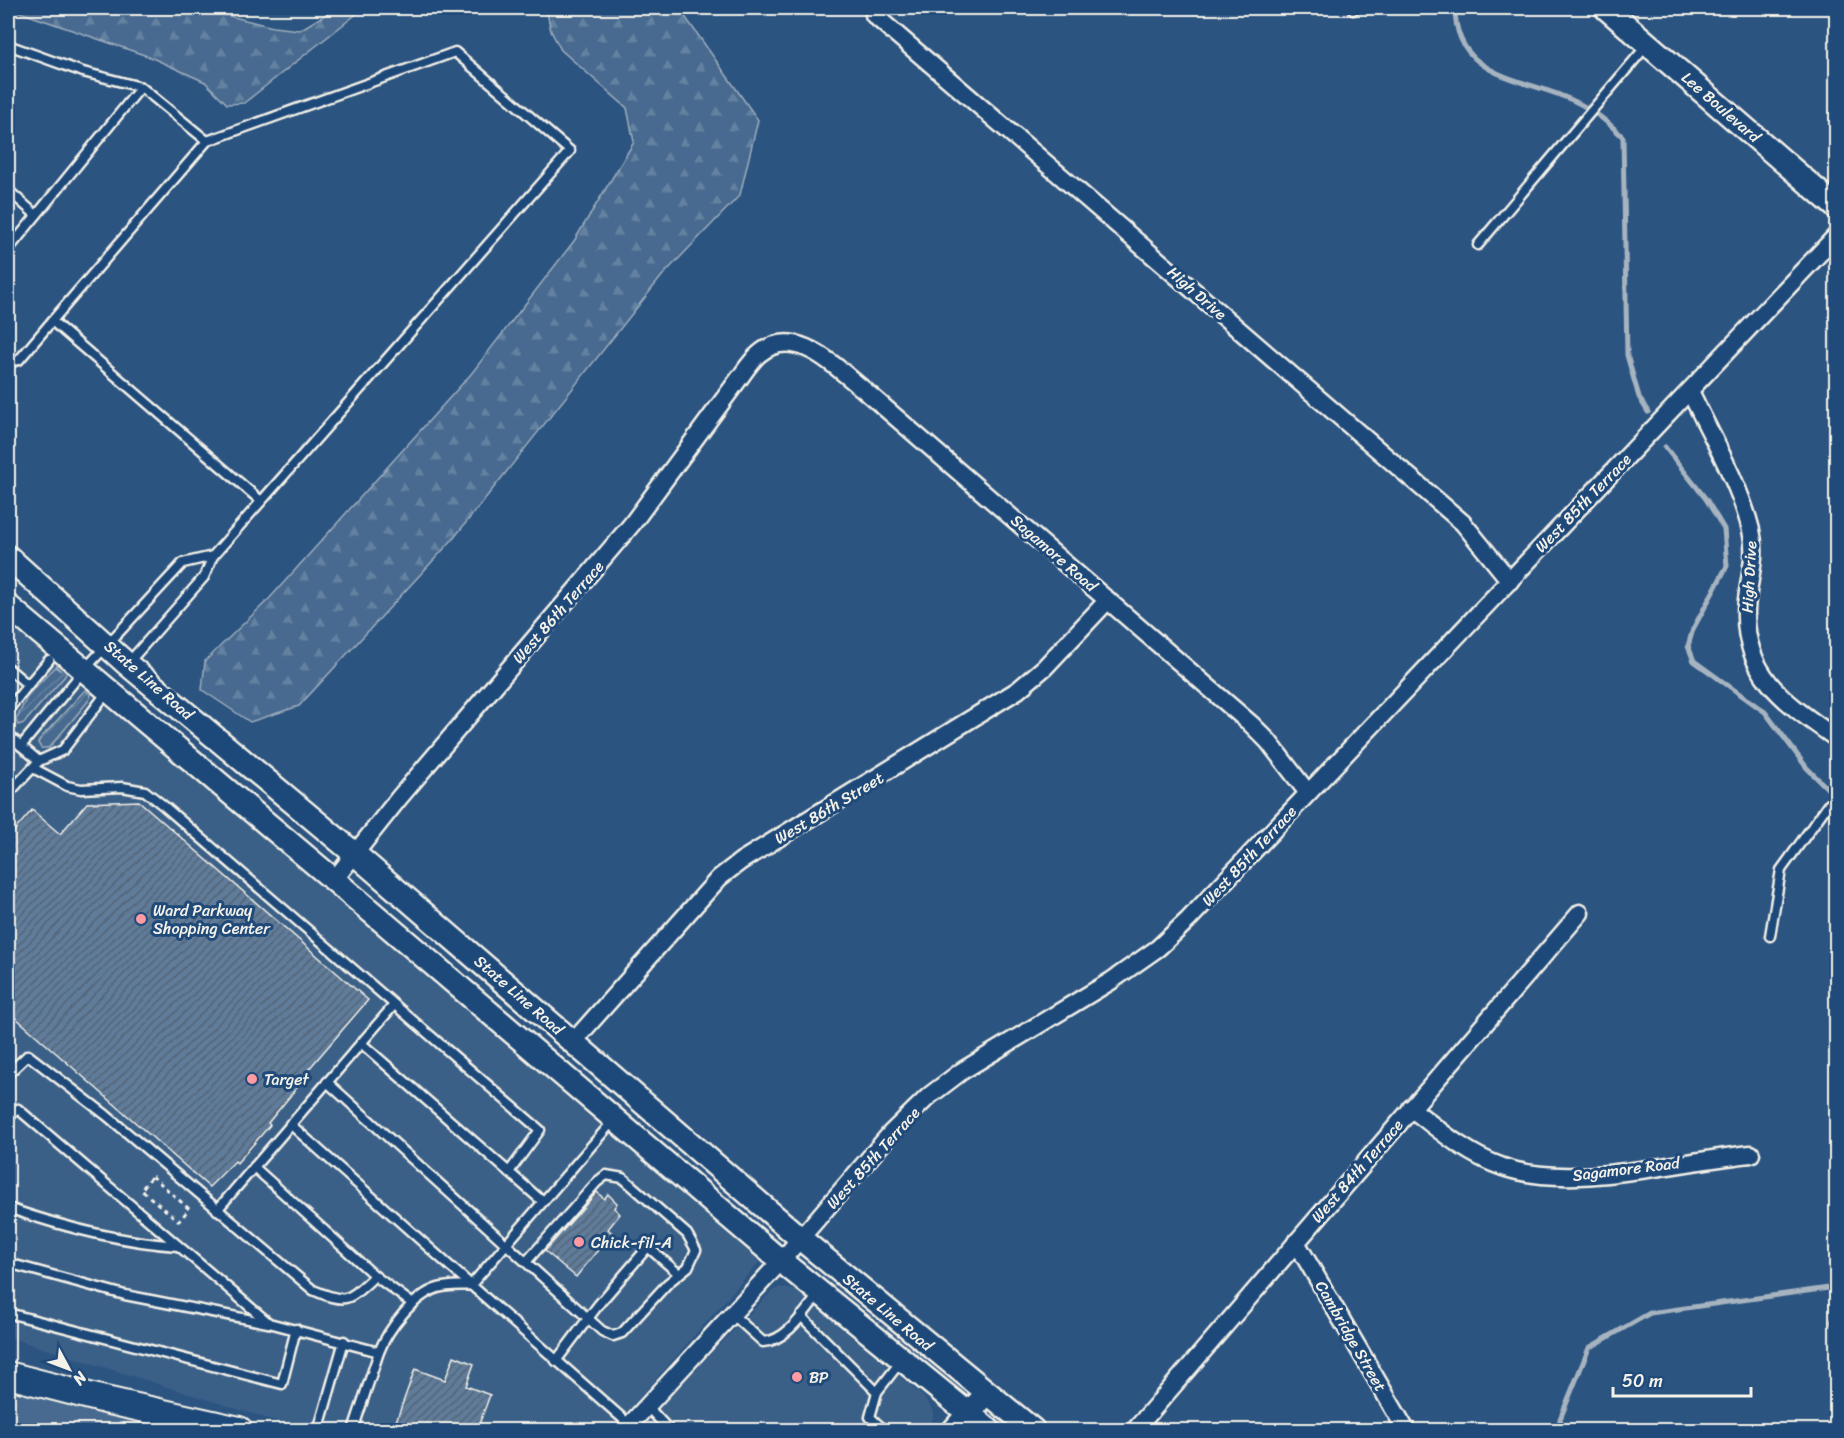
<svg xmlns="http://www.w3.org/2000/svg" width="1844" height="1438" font-family="Sriracha,sans-serif">
<defs>
<pattern id="forest-firs" width="22" height="20" patternUnits="userSpaceOnUse" patternTransform="scale(1.5)"><rect width="22" height="20" fill="#496b90"/><path d="M5 1l3.5 6h-7zM16 11l3.5 6h-7z" fill="#6481a0"/></pattern>
<pattern id="garden-furrows" width="10" height="10" patternUnits="userSpaceOnUse" patternTransform="scale(1.5)"><rect width="10" height="10" fill="#496b90"/><path d="M-1 1l2-2M0 10L10 0M9 11l2-2" fill="none" stroke="#6481a0"/></pattern>
<pattern id="building-hatch" width="6" height="6" patternUnits="userSpaceOnUse" patternTransform="scale(1.5)"><rect width="6" height="6" fill="#5e7b9a"/><path d="M-1 1l2-2M0 6l6-6M5 7l2-2" fill="none" stroke="#556474"/></pattern>
</defs>
<rect width="100%" height="100%" fill="#2c5481"/>
<filter id="ink" filterUnits="userSpaceOnUse"><feTurbulence type="fractalNoise" baseFrequency=".0167" numOctaves="2"/><feDisplacementMap in="SourceGraphic" scale="12" xChannelSelector="R" yChannelSelector="G"/><feConvolveMatrix kernelMatrix="1 2 1 2 8 2 1 2 1" color-interpolation-filters="sRGB"/></filter>
<g filter="url(#ink)">
<g fill="#3b6088">
<polygon points="8,614 768,1252 611,1430 304,1430 8,1337"/>
<polygon points="780,1287 797,1291 923,1396 933,1411 933,1418 926,1430 637,1430 771,1292"/>
</g>
<polygon fill="#496b90" stroke="#9eaebc" stroke-width="1.5" points="8,1386 177,1430 8,1430"/>
<g fill="url(#forest-firs)" stroke="#9eaebc" stroke-width="1.5">
<polygon points="8,8 198,8 273,27 300,30 336,8 364,8 244,103 227,104 205,82 150,57"/>
<polygon points="546,8 679,8 758,120 740,195 662,276 453,539 299,706 250,722 202,690 205,661 269,599 471,374 574,241 634,142 627,108 561,50 551,31"/>
</g>
<g fill="url(#garden-furrows)" stroke="#9eaebc" stroke-width="1.5">
<polygon points="60,662 67,670 65,676 24,723 18,725 16,720 28,695 55,667 61,671 56,666"/>
<polygon points="85,690 91,695 89,700 49,748 41,748 38,743 40,739"/>
</g>
<g fill="none" stroke-linecap="round" stroke-linejoin="round">
<g stroke="#a7b4c0" stroke-width="5">
<path d="M 1455,8 C 1455,74 1514,77 1562,96 C 1587,105 1605,119 1623,137 L 1627,355 L 1639,397 L 1648,412"/>
<polyline points="1665,447 1706,499 1724,529 1727,566 1693,629 1688,646 1694,661 1765,712 1807,768 1836,797"/>
<polyline points="1836,1313 1832,1322 1836,1330"/>
<polyline points="1559,1430 1560,1419 1589,1348 1650,1313 1836,1287"/>
</g>
</g>
<g fill="url(#building-hatch)" stroke="#f4f1e8" stroke-width="1.5">
<polygon points="139,801 368,1000 302,1077 304,1079 268,1123 270,1125 237,1163 235,1161 209,1187 8,1011 8,838 32,810 60,834 87,803"/>
<polygon points="597,1192 604,1199 608,1194 617,1203 614,1208 620,1214 608,1229 612,1233 576,1277 545,1251"/>
<polygon points="454,1356 474,1364 466,1386 490,1395 477,1430 393,1430 415,1369 445,1380"/>
</g>
<g fill="none" stroke-linecap="round" stroke-linejoin="round">
<g stroke="#f4f1e8" stroke-width="13">
<g id="lane">
<polyline points="1353,10 1356,8"/>
<polyline points="8,45 83,72 141,87 207,141 455,52 570,151 213,556 204,577 129,662"/>
<polyline points="207,141 52,321 261,501"/>
<polyline points="8,190 36,215"/>
<polyline points="1478,245 1648,44"/>
<polyline points="8,250 141,87"/>
<polyline points="8,363 19,360 52,321"/>
<polyline points="8,668 28,685 8,710"/>
<polyline points="28,685 49,660"/>
<polyline points="8,735 39,761"/>
<polyline points="21,746 84,670 183,563 213,556"/>
<polyline points="33,768 67,786 81,789 122,787 145,791 164,806 540,1130 509,1172"/>
<polyline points="8,794 39,761 63,750 108,691"/>
<polyline points="1770,936 1781,870 1827,806 1836,799"/>
<polyline points="361,1043 542,1201"/>
<path d="M 8,1074 L 28,1055 L 106,1115 L 313,1290 C 348,1305 348,1300 375,1276"/>
<polyline points="327,1082 602,1331 613,1336 622,1333 668,1283 688,1267 696,1250 687,1234 623,1178 606,1175 597,1182 526,1262"/>
<path d="M 8,1117 L 18,1109 L 269,1323 L 379,1352 C 388,1329 414,1295 438,1288 C 448,1285 461,1286 471,1285 L 630,1425"/>
<polyline points="290,1124 471,1285 613,1121"/>
<polyline points="254,1167 375,1276 413,1304"/>
<path d="M 8,1208 C 63,1227 119,1242 178,1246"/>
<polyline points="217,1210 394,1005"/>
<polyline points="8,1263 125,1295 268,1323"/>
<polyline points="8,1313 282,1384 296,1329"/>
<path d="M 732,1314 L 763,1342 C 787,1341 805,1311 819,1294"/>
<polyline points="801,1316 877,1392 901,1361"/>
<polyline points="556,1361 599,1304 648,1247 679,1274"/>
<polyline points="877,1392 870,1417 884,1430"/>
<polyline points="647,1406 669,1430"/>
<polyline points="321,1430 319,1428 344,1341"/>
<polyline points="353,1430 379,1352"/>
</g>
</g>
<g stroke="#f4f1e8" stroke-width="21">
<g id="street">
<polyline points="874,15 1463,523 1510,581"/>
<path d="M 1690,391 C 1711,436 1739,482 1751,530 C 1758,558 1747,583 1746,611 C 1744,677 1788,704 1836,738"/>
<path d="M 334,880 L 399,798 L 632,524 L 741,376 C 746,369 752,360 759,354 C 795,323 835,367 863,389 L 1251,724 L 1268,741 L 1308,793"/>
<polyline points="573,1042 719,878 741,861 1018,690 1045,667 1108,600"/>
<path d="M 1411,1108 C 1440,1131 1468,1155 1503,1167 C 1572,1191 1678,1161 1751,1154"/>
<polyline points="1296,1242 1406,1430"/>
<polyline points="625,1430 781,1261 891,1133 929,1096 962,1071 1111,981 1158,948 1188,920 1836,236"/>
<polyline points="1135,1430 1580,913"/>
</g>
</g>
<g stroke="#f4f1e8" stroke-width="27">
<g id="secondary">
<polyline points="1606,8 1836,207"/>
<polyline points="8,557 127,664 355,854 801,1239 1033,1430"/>
<polyline points="8,606 334,880 781,1261 989,1430"/>
<polyline points="954,1430 979,1402"/>
</g>
</g>
<g stroke="#f4f1e8" stroke-width="30">
<polyline id="primary" points="8,1375 105,1400 239,1430"/>
</g>
<polygon stroke="#f4f1e8" stroke-width="3" stroke-dasharray="4.5 4.5" stroke-linecap="butt" points="152,1176 189,1209 179,1221 141,1190"/>
<use href="#lane" stroke="#1f4a7a" stroke-width="8"/>
<use href="#street" stroke="#1f4a7a" stroke-width="16"/>
<use href="#secondary" stroke="#1f4a7a" stroke-width="22"/>
<use href="#primary" stroke="#1f4a7a" stroke-width="26"/>
</g>
</g>
<g fill="#ff9aa2" stroke="#1f4a7a" stroke-width="2">
<circle cx="141" cy="919" r="6"/>
<circle cx="252" cy="1079" r="6"/>
<circle cx="579" cy="1242" r="6"/>
<circle cx="797" cy="1377" r="6"/>
</g>
<g text-anchor="middle" dominant-baseline="central" stroke-width="6" stroke-linejoin="round" paint-order="stroke">
<g font-size="16" fill="#f4f1e8" stroke="#1f4a7a">
<text transform="translate(1721 107) rotate(41)">Lee Boulevard</text>
<text transform="translate(1197 293) rotate(41)">High Drive</text>
<text transform="translate(1583 503) rotate(-46)">West 85th Terrace</text>
<text transform="translate(1054 553) rotate(41)">Sagamore Road</text>
<text transform="translate(1749 577) rotate(-87)">High Drive</text>
<text transform="translate(558 612) rotate(-49)">West 86th Terrace</text>
<text transform="translate(149 680) rotate(41)">State Line Road</text>
<text transform="translate(829 808) rotate(-31)">West 86th Street</text>
<text transform="translate(1249 856) rotate(-47)">West 85th Terrace</text>
<text transform="translate(519 995) rotate(41)">State Line Road</text>
<text transform="translate(873 1158) rotate(-48)">West 85th Terrace</text>
<text transform="translate(1626 1169) rotate(-7)">Sagamore Road</text>
<text transform="translate(1357 1171) rotate(-49)">West 84th Terrace</text>
<text transform="translate(888 1312) rotate(40)">State Line Road</text>
<text transform="translate(1351 1336) rotate(60)">Cambridge Street</text>
</g>
<g font-size="16" fill="#f4f1e8" stroke="#1f4a7a" text-anchor="start">
<text x="153" y="910">Ward Parkway<tspan x="153" dy="18">Shopping Center</tspan></text>
<text x="264" y="1079">Target</text>
<text x="591" y="1242">Chick-fil-A</text>
<text x="809" y="1377">BP</text>
</g>
</g>
<rect width="1844" height="1438" fill="none" stroke="#1f4a7a" stroke-width="30"/>
<rect x="15" y="15" width="1814" height="1408" fill="none" stroke="#f4f1e8" stroke-width="2" filter="url(#ink)"/>
<g transform="translate(69 1369) rotate(131)" stroke="#1f4a7a" stroke-width="4.5" paint-order="stroke">
<path d="M0-4.5L10 22L0 15L-10 22Z" fill="#f4f1e8"/>
<text y="-9" font-size="16" font-weight="bold" text-anchor="middle" fill="#f4f1e8">N</text>
</g>
<path d="M1613 1387v9h138v-9" fill="none" stroke="#f4f1e8" stroke-width="3"/>
<text x="1622" y="1387" font-size="18" fill="#f4f1e8" stroke="#1f4a7a" stroke-width="4.5" paint-order="stroke">50 m</text>
</svg>
